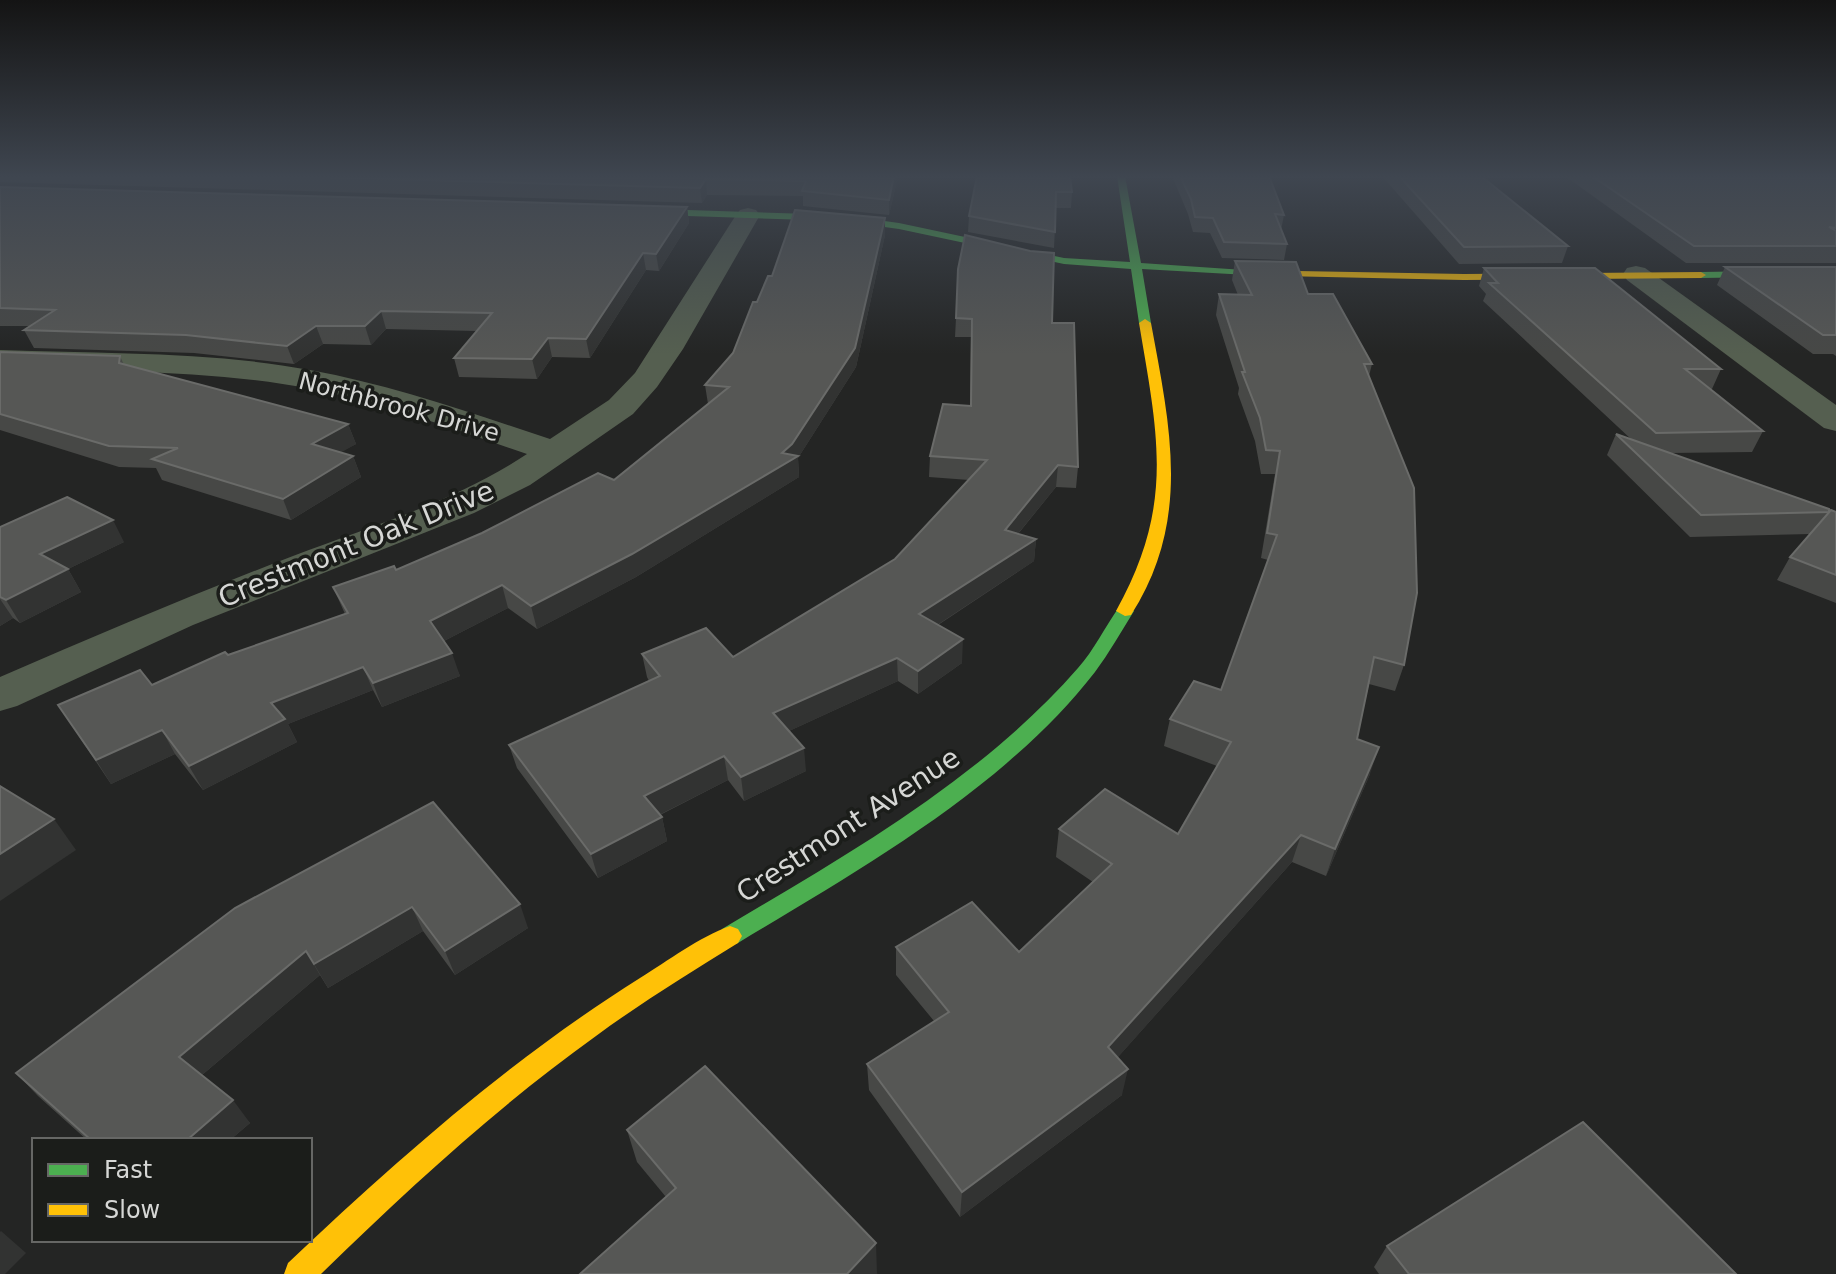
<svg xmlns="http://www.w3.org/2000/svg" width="1836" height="1274" font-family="'DejaVu Sans',sans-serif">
<rect width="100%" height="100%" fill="#242524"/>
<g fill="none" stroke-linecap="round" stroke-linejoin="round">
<g fill="#555f50" fill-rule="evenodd">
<path d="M 748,208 L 756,210 L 760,215 L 683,349 L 657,387 L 633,414 L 568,459 L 530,485 L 474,513 L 193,625 L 17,706 L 0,711 L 0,677 C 97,635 194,594 293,556 C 372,526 456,501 527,454 C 456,430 385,403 311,389 C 209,369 103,372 0,368 L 0,350 C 103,354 208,351 310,370 C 392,385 471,413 550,439 L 609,400 L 635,373 L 736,215 L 740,210 Z"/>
<polygon points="1636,266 1645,268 1836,405 1836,431 1824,428 1627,280 1623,274 1627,268"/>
</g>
<g fill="#4caf50" fill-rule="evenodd">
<polygon points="1117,176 1125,176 1141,263 1244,270 1248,271 1248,275 1142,269 1151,323 1145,327 1139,323 1131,269 1064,264 899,229 841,221 627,214 622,211 627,208 841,215 899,223 1064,258 1130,262"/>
<polygon points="1836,270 1836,276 1701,278 1696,275 1701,272"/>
<path d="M 1125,606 L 1134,611 C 1121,632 1109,653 1095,672 C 1005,788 862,868 738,943 L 730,946 L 722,943 L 718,936 L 722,929 C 848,854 980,780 1078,668 C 1094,650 1105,627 1119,607 Z"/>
</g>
<g fill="#ffc107" fill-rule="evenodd">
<polygon points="1244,270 1464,274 1701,272 1706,275 1701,278 1464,280 1240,275 1240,271"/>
<path d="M 1145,319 L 1151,323 C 1170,426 1192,520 1131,615 L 1125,616 L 1116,611 C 1175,505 1158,436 1139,323 Z"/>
<path d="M 730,926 L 738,929 L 742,936 L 738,943 C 690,973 642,1002 596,1036 C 497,1107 408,1189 321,1274 L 284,1274 L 288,1263 C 398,1159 511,1059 640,978 C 668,961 699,937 730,926 Z"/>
</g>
</g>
<g fill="#474846">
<polygon points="0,176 898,176 889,215 803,206 803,196 707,195 702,203 0,182"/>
<polygon points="977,176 1072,192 1071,208 1056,208 1054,248 968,232 969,216"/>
<polygon points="1172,176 1269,176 1284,215 1281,230 1287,244 1284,260 1222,258 1210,233 1193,232 1188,214"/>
<polygon points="1382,176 1481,176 1568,246 1562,263 1459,264"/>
<polygon points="1565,176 1836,176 1836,263 1686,263"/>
<polygon points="0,187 687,207 689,223 659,271 646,270 590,358 552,357 537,379 459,377 454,358 477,331 386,329 371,345 323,344 294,364 194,353 34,348 24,330 29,326 0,326"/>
<polygon points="885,218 885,235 856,367 798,458 799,477 636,577 537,629 508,608 444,641 460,676 382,707 373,690 288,724 297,742 203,790 175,754 111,784 58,705 152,685 228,655 345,614 333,587 396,570 614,480 708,404 705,385 733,353 757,302 772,276"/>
<polygon points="1235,261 1308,294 1372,364 1369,376 1404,665 1395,691 1369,684 1357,739 1370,774 1326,876 1292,862 1117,1058 1122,1095 960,1217 869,1090 867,1064 934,1021 896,975 896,947 1019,952 1093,882 1056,857 1059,829 1178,834 1217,766 1164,746 1170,719 1221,690 1268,560 1261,558 1275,474 1261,474 1255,441 1238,394 1239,388 1216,315 1219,294 1238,295 1232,280"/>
<polygon points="1725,267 1836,267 1836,356 1833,354 1813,354 1717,285"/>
<polygon points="1484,268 1721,369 1712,389 1709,389 1763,431 1752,452 1670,453 1828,512 1836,512 1836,603 1777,580 1790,557 1810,534 1690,537 1607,455 1616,434 1632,440 1483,301 1486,294 1479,286"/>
<polygon points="956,318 1052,323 1078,467 1076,488 1056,487 1018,534 1036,539 1034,561 938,625 962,663 918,694 898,681 789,731 806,771 744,801 728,780 660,815 662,817 667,841 598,878 517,768 509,745 649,681 647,677 642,654 733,657 895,559 969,480 929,477 930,456 970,406 971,337 955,337"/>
<polygon points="0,352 120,356 124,365 348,424 356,444 340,452 353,456 361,477 291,520 162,480 156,468 119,467 0,430"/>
<polygon points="0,527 124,542 68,569 81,592 20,623 13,618 0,626"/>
<polygon points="433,802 528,928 455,975 423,931 328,988 320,975 202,1075 250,1123 230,1140 87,1140 38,1096 16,1073"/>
<polygon points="627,1130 878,1274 666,1197 637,1162"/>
<polygon points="1387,1246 1736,1274 1379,1274 1374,1267"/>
</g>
<g fill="#323332">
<polygon points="894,176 898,176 889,215 889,200"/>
<polygon points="706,179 707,195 702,203 700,188"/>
<polygon points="687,207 689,223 659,271 656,254"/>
<polygon points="885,218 885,235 856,367 798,458 799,477 636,577 537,629 531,606 782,453"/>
<polygon points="643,253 646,270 590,358 586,339"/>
<polygon points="381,311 386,329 371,345 365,326"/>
<polygon points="316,326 323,344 294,364 287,346"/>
<polygon points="548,338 552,357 537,379 532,359"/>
<polygon points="348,424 356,444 319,465 312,444"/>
<polygon points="353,456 361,477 291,520 283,499"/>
<polygon points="1058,465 1056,487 1003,552 1005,530"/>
<polygon points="113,520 124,542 68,569 81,592 20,623 6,600 40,554"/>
<polygon points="1036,539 1034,561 919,637 919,614"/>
<polygon points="502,585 508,608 438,644 430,621"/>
<polygon points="0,599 13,618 0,626"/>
<polygon points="963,639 962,663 918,694 918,671"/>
<polygon points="452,653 460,676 382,707 373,683"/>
<polygon points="897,658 898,681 776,737 773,713"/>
<polygon points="363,667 373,690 288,724 297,742 203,790 189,766 271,703"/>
<polygon points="162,730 175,754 111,784 96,760"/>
<polygon points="1379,747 1370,774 1326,876 1335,849"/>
<polygon points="804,748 806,771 744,801 741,777"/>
<polygon points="724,756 728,780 649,820 644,796"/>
<polygon points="662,817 667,841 598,878 591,854"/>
<polygon points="54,819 76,850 0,901 0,854"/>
<polygon points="1301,835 1292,862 1103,1074 1108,1047"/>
<polygon points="520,904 528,928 455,975 445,951"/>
<polygon points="412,907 423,931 328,988 314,964"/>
<polygon points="306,951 320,975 196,1080 179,1057"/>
<polygon points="1128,1069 1122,1095 960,1217 962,1192"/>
<polygon points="233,1100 250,1123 230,1140 187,1140"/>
<polygon points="1,1231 26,1253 5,1274 0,1274 0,1232"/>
<polygon points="876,1243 877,1274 847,1274"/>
</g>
<g fill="#565755" stroke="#6a6b69" stroke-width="2">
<polygon points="288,176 894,176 889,200 802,191 806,181 706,179 700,188"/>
<polygon points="977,176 1070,176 1072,192 1056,192 1055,232 969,216"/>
<polygon points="1180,176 1269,176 1284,215 1275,214 1287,244 1224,242 1213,218 1195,217 1191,199"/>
<polygon points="1399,176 1481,176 1568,246 1464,247"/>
<polygon points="1592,176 1836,176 1836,228 1829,227 1836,231 1836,246 1694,246"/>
<polygon points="0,187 687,207 656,254 643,253 586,339 548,338 532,359 454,358 492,313 381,311 365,326 316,326 287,346 186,335 24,330 55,310 0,308"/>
<polygon points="795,210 885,218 855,348 792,444 782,453 798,456 632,554 531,606 502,585 430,621 452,653 373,683 363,667 271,703 285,719 189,766 162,730 96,760 58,705 140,670 152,685 225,652 228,655 348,613 333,587 394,566 396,570 482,533 598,473 614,480 729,387 705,385 733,353 753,302 757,302 768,276 772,276"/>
<polygon points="965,235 1030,251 1054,253 1052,323 1074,323 1078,467 1058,465 1005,530 1036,539 919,614 963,639 918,671 897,658 773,713 804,748 741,777 724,756 644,796 662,817 591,854 509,745 660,676 642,654 706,628 733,657 895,559 987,460 930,456 943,404 971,406 972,319 956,318 958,269"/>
<polygon points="1235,261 1296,262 1308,294 1333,294 1372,364 1364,364 1414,488 1417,593 1404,665 1374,657 1357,739 1379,747 1335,849 1301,835 1108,1047 1128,1069 962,1192 867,1064 949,1012 896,947 972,902 1019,952 1112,864 1059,829 1105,789 1178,834 1231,742 1170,719 1194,681 1221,690 1277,535 1267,533 1280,451 1266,450 1260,418 1242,372 1245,372 1219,294 1252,295"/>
<polygon points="1725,267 1836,267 1836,335 1823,335"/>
<polygon points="1484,268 1595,268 1721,369 1685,369 1763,431 1656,433 1489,283 1498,283"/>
<polygon points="0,352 120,356 119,363 348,424 312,444 353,456 283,499 152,459 178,448 109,446 0,414"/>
<polygon points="1616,434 1829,509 1829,512 1701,515"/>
<polygon points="67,497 113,520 40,554 68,569 6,600 0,597 0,527"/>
<polygon points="1831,510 1836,512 1836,575 1790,557"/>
<polygon points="0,786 54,819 0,854"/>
<polygon points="433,802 520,904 445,951 412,907 314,964 306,951 179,1057 233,1100 187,1140 91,1140 16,1073 235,908"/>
<polygon points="705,1066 876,1243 847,1274 580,1274 676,1188 627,1130"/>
<polygon points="1583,1122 1736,1274 1409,1274 1387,1246"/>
</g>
<linearGradient id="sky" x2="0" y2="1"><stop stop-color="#141414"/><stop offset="0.5" stop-color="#3f4650"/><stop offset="1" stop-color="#3f4650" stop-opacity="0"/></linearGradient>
<rect width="1836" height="354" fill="url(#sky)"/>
<g text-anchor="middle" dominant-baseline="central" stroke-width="7" stroke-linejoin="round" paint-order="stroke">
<g font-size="24" fill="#d6d7d5" stroke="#1b1d1a">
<text transform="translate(399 407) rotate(15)">Northbrook Drive</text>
</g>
<g font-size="28" fill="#d6d7d5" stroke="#1b1d1a">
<text transform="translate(356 544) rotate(-22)">Crestmont Oak Drive</text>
<text transform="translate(848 825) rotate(-33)">Crestmont Avenue</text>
</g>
</g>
<rect x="32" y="1138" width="280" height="104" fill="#1b1d1a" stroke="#666765" stroke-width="2"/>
<rect x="48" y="1164" width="40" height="12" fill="#4caf50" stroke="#666765" stroke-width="2"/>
<text x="104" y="1178" font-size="24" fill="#d6d7d5">Fast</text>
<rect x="48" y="1204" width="40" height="12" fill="#ffc107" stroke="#666765" stroke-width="2"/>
<text x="104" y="1218" font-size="24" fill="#d6d7d5">Slow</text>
</svg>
